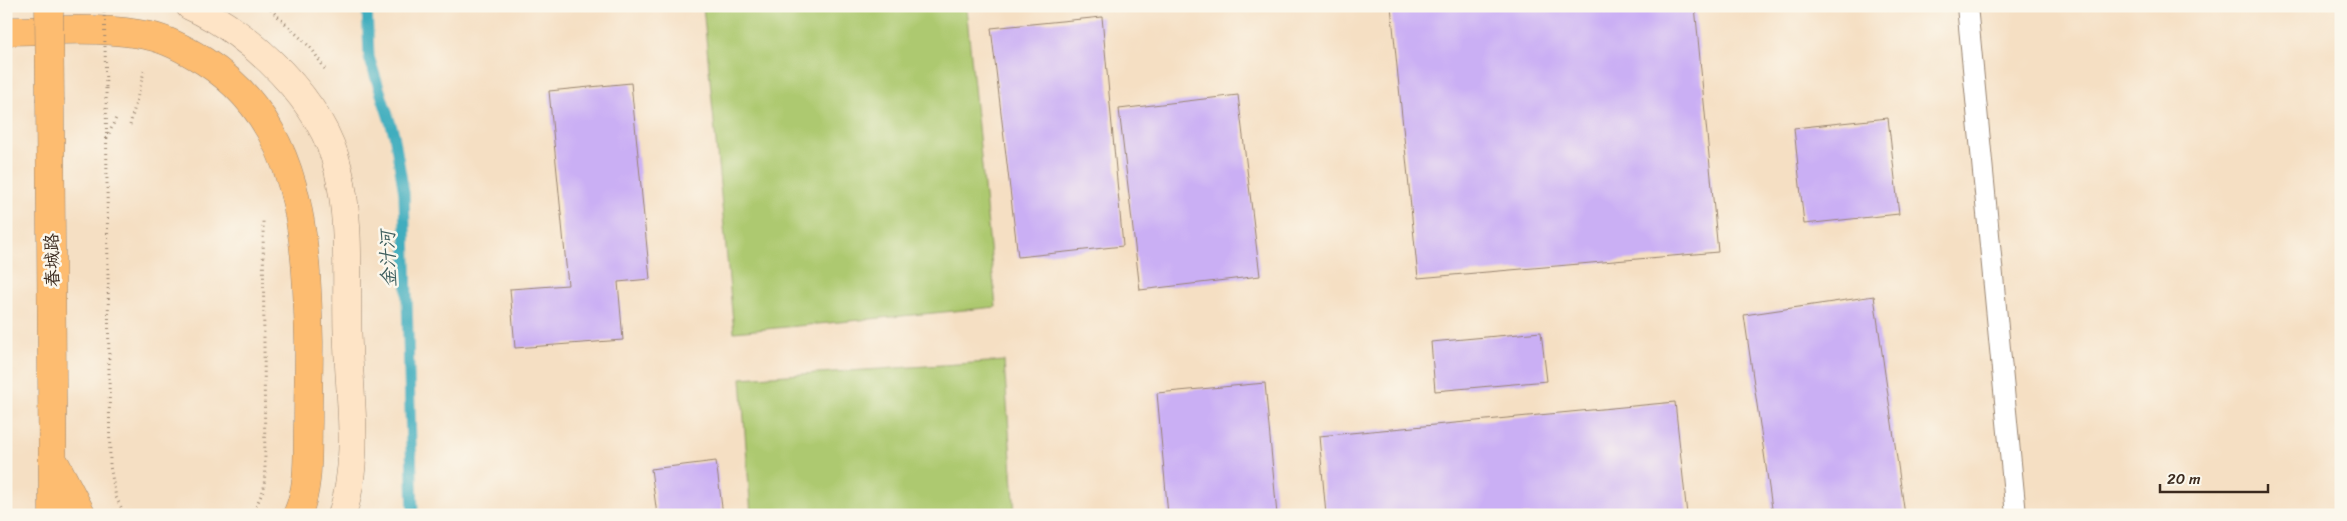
<svg xmlns="http://www.w3.org/2000/svg" width="2347" height="521" font-family="Sriracha,'LXGW WenKai TC',sans-serif">
<rect width="100%" height="100%" fill="#fbf7ec"/>
<filter id="ink" filterUnits="userSpaceOnUse"><feTurbulence type="fractalNoise" baseFrequency=".02" numOctaves="2"/><feDisplacementMap in="SourceGraphic" scale="10" xChannelSelector="R" yChannelSelector="G"/><feConvolveMatrix kernelMatrix="1 2 1 2 8 2 1 2 1" color-interpolation-filters="sRGB"/></filter>
<filter id="wash" filterUnits="userSpaceOnUse"><feTurbulence type="fractalNoise" baseFrequency=".0096" numOctaves="4" result="noise"/><feDisplacementMap in="SourceGraphic" scale="20" xChannelSelector="R" yChannelSelector="G"/><feGaussianBlur stdDeviation="1.12" result="paint"/><feColorMatrix in="noise" values="0 0 0 0 0 0 0 0 0 0 0 0 0 0 0 0 0 1.4 0 .05"/><feComposite in="paint" operator="in"/></filter>
<g filter="url(#wash)">
<rect width="100%" height="100%" fill="#f5dfc3"/>
<g fill="#adc970" stroke="#747a47">
<polygon points="703,6 966,6 996,307 734,332"/>
<polygon points="1004,361 1015,515 751,515 741,378"/>
</g>
<g fill="none" stroke-linecap="round" stroke-linejoin="round">
<polyline stroke="#40adbe" stroke-width="11" points="367,6 369,57 394,134 404,193 413,515"/>
</g>
<g id="blocks">
<g fill="#caaff4">
<polygon points="1391,6 1695,6 1718,252 1418,278"/>
<polygon points="1102,17 1123,246 1018,257 991,28"/>
<polygon points="631,83 650,279 618,282 623,340 515,348 510,289 568,285 549,91"/>
<polygon points="1238,95 1260,276 1140,290 1119,109"/>
<polygon points="1888,118 1899,214 1804,224 1794,128"/>
<polygon points="1874,296 1905,515 1773,515 1744,315"/>
<polygon points="1541,332 1547,381 1435,391 1431,342"/>
<polygon points="1265,383 1277,515 1168,515 1157,393"/>
<polygon points="1675,402 1687,515 1326,515 1319,436"/>
<polygon points="716,461 723,515 657,515 651,469"/>
</g>
</g>
</g>
<g filter="url(#ink)">
<use href="#blocks" fill-opacity="0" stroke="#988470" stroke-width="1"/>
<g fill="none" stroke-linecap="round" stroke-linejoin="round">
<g stroke="#988470" stroke-width="22">
<polyline id="lane" points="1967,6 2016,515"/>
</g>
<g stroke="#988470" stroke-width="29">
<path id="secondary" d="M 190,6 C 251,33 323,102 338,169 C 352,226 345,288 348,346 C 350,402 360,460 342,515"/>
</g>
<g stroke="#988470" stroke-width="29">
<g id="primary">
<path d="M 6,31 C 54,31 103,26 150,36 C 169,40 188,51 204,61 C 303,124 306,238 309,342 C 309,369 308,395 308,422 C 307,453 310,486 297,515"/>
<polyline points="50,101 53,515"/>
<polyline points="56,465 82,515"/>
</g>
</g>
<g stroke="#988470" stroke-width="3" stroke-dasharray="1 4" stroke-linecap="butt">
<polyline points="267,6 312,49 326,71"/>
<polyline points="106,88 110,466 116,497 125,515"/>
<polyline points="130,125 145,68"/>
<polyline points="107,138 116,118"/>
<polyline points="252,515 264,489 265,470 263,218"/>
</g>
<use href="#lane" stroke="#fff" stroke-width="20"/>
<use href="#secondary" stroke="#fee4c6" stroke-width="28"/>
<use href="#primary" stroke="#fdbc70" stroke-width="28"/>
<g stroke="#988470" stroke-width="29" stroke-linecap="butt">
<polyline id="primary-bridge" points="49,6 50,101"/>
</g>
<polyline stroke="#988470" stroke-width="3" stroke-dasharray="1 4" stroke-linecap="butt" points="104,6 106,88"/>
<use href="#primary-bridge" stroke="#fdbc70" stroke-width="28"/>
</g>
</g>
<g text-anchor="middle" dominant-baseline="central" stroke-width="5" stroke-linejoin="round" paint-order="stroke">
<g font-size="18" fill="#3b2a1e" stroke="#fbf7ec">
<text transform="translate(52 260) rotate(-91)">春城路</text>
</g>
<g font-size="19" font-style="italic" fill="#3d5e5e" stroke="#fbf7ec">
<text transform="translate(388 259) rotate(-92)">金汁河</text>
</g>
</g>
<rect width="2347" height="521" fill="none" stroke="#fbf7ec" stroke-width="25"/>
<path d="M2160 484v8h108v-8" fill="none" stroke="#3b2a1e" stroke-width="2.5"/>
<text x="2167" y="484" font-size="15" fill="#3b2a1e" stroke="#fbf7ec" stroke-width="4" paint-order="stroke">20 m</text>
</svg>
